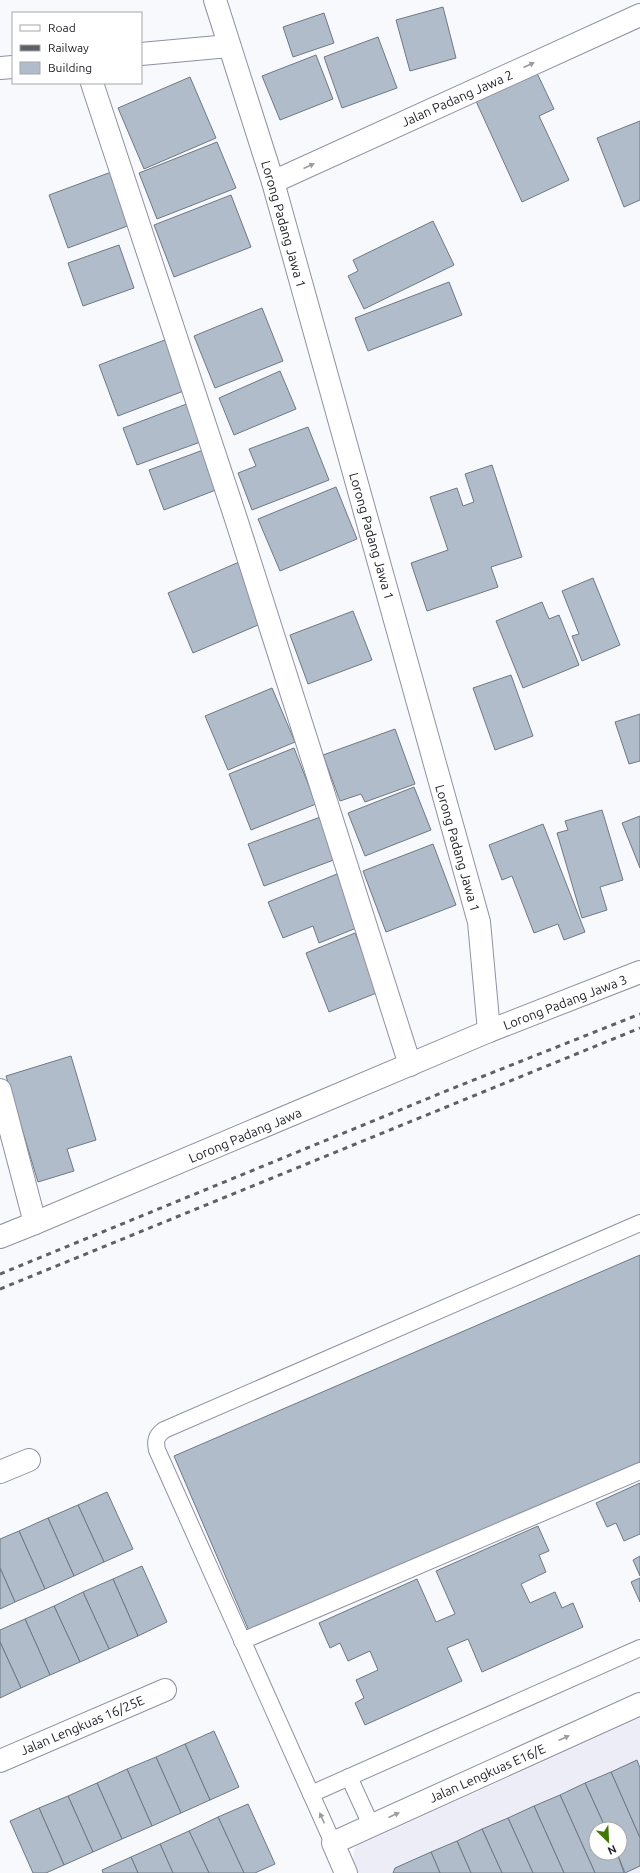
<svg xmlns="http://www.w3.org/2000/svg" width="640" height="1873" font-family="Ubuntu,sans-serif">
<rect width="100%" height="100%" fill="#f8f9fc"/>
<path fill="#ecedf7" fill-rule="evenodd" d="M 640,1718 L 640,1873 L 355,1873 L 352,1867 L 355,1847 ZM 596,1829 L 620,1829 L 620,1853 L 596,1853 Z"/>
<g fill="#b0bcc9" stroke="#6e7985">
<polygon points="443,7 456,58 410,71 396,20"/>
<polygon points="324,13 334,43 293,57 283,27"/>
<polygon points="378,37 397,88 342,108 324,57"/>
<polygon points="316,55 333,99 280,120 262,76"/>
<polygon points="536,71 554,109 539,116 569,180 522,202 475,99"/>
<polygon points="190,77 216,138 144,169 118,108"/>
<polygon points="640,121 640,200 624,207 597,138"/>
<polygon points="217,142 236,188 157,219 139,173"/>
<polygon points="114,171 133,224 68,248 49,195"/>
<polygon points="231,195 251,247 174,277 154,225"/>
<polygon points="433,221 454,265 364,309 348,276 358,271 353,260"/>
<polygon points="119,245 134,288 83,306 68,263"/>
<polygon points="449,282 462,315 368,351 355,318"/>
<polygon points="262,308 283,361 215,388 194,336"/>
<polygon points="170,338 189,389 118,416 99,365"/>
<polygon points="280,371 296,409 234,435 219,398"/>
<polygon points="192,402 206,440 137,465 123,428"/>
<polygon points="308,427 329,480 252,510 238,473 256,466 249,449"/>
<polygon points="206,449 221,488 164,510 149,470"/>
<polygon points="492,465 522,557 491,567 498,587 427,611 411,563 448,550 430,497 457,488 463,506 474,502 465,474"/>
<polygon points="336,487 357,539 280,571 258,519"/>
<polygon points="239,562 265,622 193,653 168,593"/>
<polygon points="593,578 620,645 582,661 572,636 579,634 562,591"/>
<polygon points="542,602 549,619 559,615 579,665 523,688 496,621"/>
<polygon points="353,611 372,660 308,684 290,635"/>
<polygon points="511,675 533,736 495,750 473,688"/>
<polygon points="272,688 295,742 228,770 205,716"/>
<polygon points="640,714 640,761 629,764 615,722"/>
<polygon points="395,729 415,784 365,802 361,794 340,801 323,755"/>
<polygon points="294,748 316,804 251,830 229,774"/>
<polygon points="414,787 431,830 365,856 348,813"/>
<polygon points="602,810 623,880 600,887 607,910 582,918 557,833 568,830 565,821"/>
<polygon points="323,816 339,858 264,886 248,844"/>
<polygon points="640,816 640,868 622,823"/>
<polygon points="543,824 585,932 564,940 558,924 534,933 512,876 502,880 489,845"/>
<polygon points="433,844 456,905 386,932 363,871"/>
<polygon points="337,874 359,927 319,943 313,926 283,938 268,902"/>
<polygon points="355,933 379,992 329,1012 306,953"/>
<polygon points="71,1056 96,1140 67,1149 74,1171 38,1182 6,1076"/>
<polygon points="640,1255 640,1462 249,1631 174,1456"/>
<polygon points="640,1483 640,1534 624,1541 616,1523 607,1527 596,1503"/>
<polygon points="107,1492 133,1549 104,1562 78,1505"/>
<polygon points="78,1505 104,1562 74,1576 48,1518"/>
<polygon points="48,1518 74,1576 45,1589 19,1531"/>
<polygon points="538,1526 549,1551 539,1555 546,1572 521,1584 530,1603 555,1592 562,1608 573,1603 583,1627 482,1672 468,1639 447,1648 462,1681 365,1725 355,1703 364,1698 356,1680 378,1670 370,1651 348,1661 340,1643 330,1648 319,1623 417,1579 436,1622 455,1614 436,1571"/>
<polygon points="19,1531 45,1589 15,1602 0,1568 0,1539"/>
<polygon points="640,1556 640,1576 633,1560"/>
<polygon points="142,1566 167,1622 138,1636 113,1579"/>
<polygon points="0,1568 15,1602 0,1609"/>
<polygon points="640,1578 640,1602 631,1582"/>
<polygon points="113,1579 138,1636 109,1649 83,1592"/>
<polygon points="83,1592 109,1649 80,1662 54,1606"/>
<polygon points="54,1606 80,1662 50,1675 25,1619"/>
<polygon points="25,1619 50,1675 21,1688 0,1642 0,1630"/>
<polygon points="0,1642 21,1688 0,1698"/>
<polygon points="214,1731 239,1787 210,1800 185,1744"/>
<polygon points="185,1744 210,1800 181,1813 156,1757"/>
<polygon points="156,1757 181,1813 152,1826 127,1769"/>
<polygon points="637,1760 640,1768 640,1838 611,1772"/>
<polygon points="127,1769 152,1826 122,1839 97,1783"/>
<polygon points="611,1772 640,1838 640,1866 625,1873 617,1853 620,1853 620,1829 606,1829 585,1783"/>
<polygon points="97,1783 122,1839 93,1852 68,1796"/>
<polygon points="585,1783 606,1829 596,1829 596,1853 617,1853 624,1873 595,1873 560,1795"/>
<polygon points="560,1795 595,1873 564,1873 534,1806"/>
<polygon points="68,1796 93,1852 64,1865 39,1808"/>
<polygon points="248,1804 275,1864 255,1873 244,1873 218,1817"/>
<polygon points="534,1806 564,1873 533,1873 508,1818"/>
<polygon points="39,1808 64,1865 46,1873 33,1873 10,1821"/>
<polygon points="218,1817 244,1873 209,1873 189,1831"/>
<polygon points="508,1818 533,1873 502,1873 482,1829"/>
<polygon points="482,1829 502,1873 471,1873 457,1841"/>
<polygon points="189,1831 209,1873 173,1873 160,1844"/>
<polygon points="457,1841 471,1873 440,1873 431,1852"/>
<polygon points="160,1844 173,1873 138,1873 131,1857"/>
<polygon points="431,1852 440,1873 393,1873 395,1868"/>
<polygon points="131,1857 138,1873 103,1873 102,1870"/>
</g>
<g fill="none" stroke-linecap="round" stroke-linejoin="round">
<g stroke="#8f91a1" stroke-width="18">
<g id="service">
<polyline points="242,1641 640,1471"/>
<polyline points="349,1777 371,1825"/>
<polyline points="311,1794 640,1648"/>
<path d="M 333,1843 L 157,1450 C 155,1441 156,1436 164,1430 L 640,1223"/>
</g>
</g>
<g stroke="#8f91a1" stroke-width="24">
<g id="minor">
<polyline points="215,0 273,182 479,922 489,1031"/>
<polyline points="141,54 229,46"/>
<polyline points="0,68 13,67"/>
<polyline points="92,83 237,522 410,1065"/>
<polyline points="273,182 640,15"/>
<polyline points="0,1090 35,1223"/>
<polyline points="0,1237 35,1223 489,1031 640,972"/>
<polyline points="0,1472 29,1460"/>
<polyline points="0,1761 165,1690"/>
<polyline points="346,1873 333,1843 640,1704"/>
</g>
</g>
<use href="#service" stroke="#fff" stroke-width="16"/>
<use href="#minor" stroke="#fff" stroke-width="22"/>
<g stroke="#5f6065" stroke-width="3" stroke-dasharray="5 5" stroke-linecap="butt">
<polyline points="0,1274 451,1089 640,1014"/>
<polyline points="0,1289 640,1028"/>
</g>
</g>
<defs><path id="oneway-solid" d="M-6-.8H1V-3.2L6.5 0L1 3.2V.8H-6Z"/></defs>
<g fill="#9b9c9e">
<use href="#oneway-solid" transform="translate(529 65) rotate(-24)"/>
<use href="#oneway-solid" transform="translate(309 166) rotate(-24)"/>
<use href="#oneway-solid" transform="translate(564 1738) rotate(-24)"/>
<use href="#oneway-solid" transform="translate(394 1815) rotate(-24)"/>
<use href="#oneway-solid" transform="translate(322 1818) rotate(-114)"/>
</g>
<g text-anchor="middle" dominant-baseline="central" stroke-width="4" stroke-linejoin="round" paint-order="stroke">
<g font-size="13" fill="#212228" stroke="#fff">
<text transform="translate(457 98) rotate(-24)">Jalan Padang Jawa 2</text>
<text transform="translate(284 224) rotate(74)">Lorong Padang Jawa 1</text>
<text transform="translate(372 536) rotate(74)">Lorong Padang Jawa 1</text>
<text transform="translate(458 848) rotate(74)">Lorong Padang Jawa 1</text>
<text transform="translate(565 1002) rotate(-21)">Lorong Padang Jawa 3</text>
<text transform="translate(245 1135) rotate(-23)">Lorong Padang Jawa</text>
<text transform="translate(82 1725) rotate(-23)">Jalan Lengkuas 16/25E</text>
<text transform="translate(487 1773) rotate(-24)">Jalan Lengkuas E16/E</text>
</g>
</g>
<rect x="12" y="12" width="130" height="72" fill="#ffffff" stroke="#a6a7a9"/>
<rect x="20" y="25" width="20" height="6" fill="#ffffff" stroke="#a6a7a9"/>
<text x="48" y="32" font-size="12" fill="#212228">Road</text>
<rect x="20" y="45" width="20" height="6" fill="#5f6065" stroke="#a6a7a9"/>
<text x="48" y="52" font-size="12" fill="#212228">Railway</text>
<rect x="20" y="62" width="20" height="12" fill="#b0bcc9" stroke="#a6a7a9"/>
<text x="48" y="72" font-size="12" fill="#212228">Building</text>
<g transform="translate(608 1841) rotate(156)"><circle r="19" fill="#ffffff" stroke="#a6a7a9"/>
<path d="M0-3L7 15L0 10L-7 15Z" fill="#427806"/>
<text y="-6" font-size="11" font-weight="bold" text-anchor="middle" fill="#212228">N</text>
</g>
</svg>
